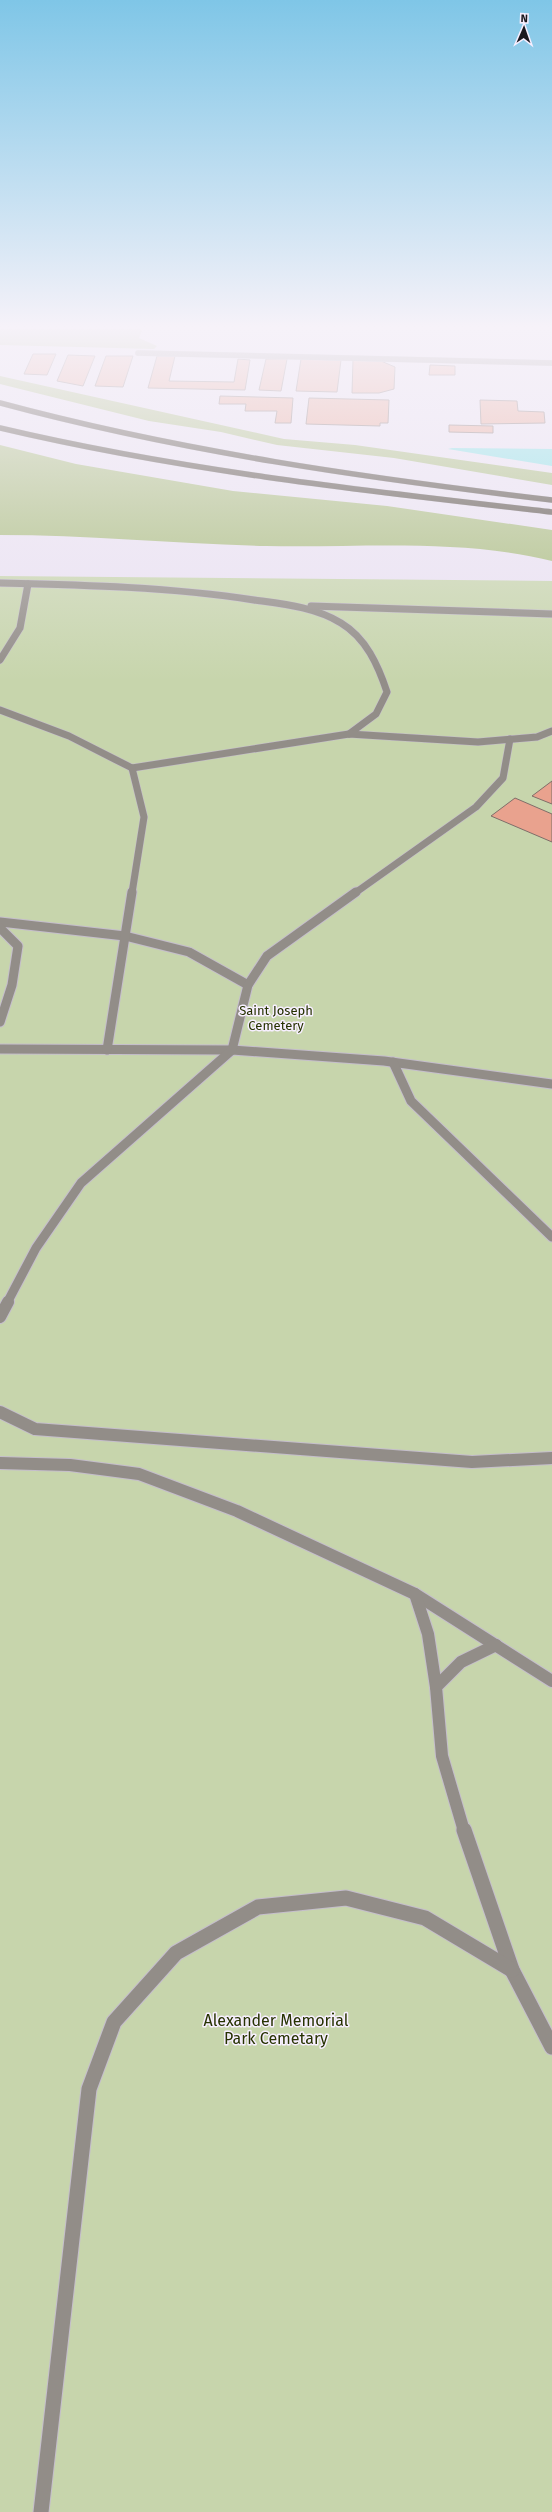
<svg xmlns="http://www.w3.org/2000/svg" width="552" height="2512" font-family="'Fira Sans',sans-serif">
<rect width="100%" height="100%" fill="#eae2f2"/>
<polygon fill="#c7d5ac" points="0,576 552,581 552,2512 0,2512"/>
<g fill="#a7bb7a">
<polygon points="0,329 141,329 142,331 139,338 157,346 154,349 0,345"/>
<polygon points="0,376 284,439 355,445 552,473 552,485 394,458 277,445 221,432 149,421 0,384"/>
<path d="M 0,445 L 76,464 L 233,491 L 387,506 L 552,530 L 552,561 C 459,538 361,548 266,546 C 177,544 89,535 0,535 Z"/>
</g>
<polygon fill="#83e1e5" points="452,448 552,449 552,466 448,449"/>
<g fill="#e9a28e" stroke="#7f6e69">
<polygon points="33,354 56,354 47,375 24,374"/>
<polygon points="68,355 95,356 83,386 57,381"/>
<polygon points="106,356 133,356 123,387 95,386"/>
<polygon points="157,356 175,356 169,381 234,382 238,359 250,360 245,390 148,388"/>
<polygon points="266,359 287,359 281,391 259,390"/>
<polygon points="301,359 341,360 337,392 296,391"/>
<polygon points="353,360 381,361 395,367 394,389 379,393 352,393"/>
<polygon points="430,365 455,366 455,375 429,375"/>
<polygon points="220,396 293,398 291,423 275,423 277,411 245,411 246,404 219,404"/>
<polygon points="309,398 389,400 388,423 380,423 380,426 306,424"/>
<polygon points="480,400 517,401 518,411 544,412 545,423 481,424"/>
<polygon points="449,425 493,426 493,433 449,432"/>
<polygon points="552,781 552,804 532,796"/>
<polygon points="515,798 552,814 552,842 491,816"/>
</g>
<g fill="none" stroke-linecap="round" stroke-linejoin="round">
<g stroke="#c5becc" stroke-width="6">
<polyline id="minor-far4" points="138,353 552,363"/>
</g>
<g stroke="#c5becc" stroke-width="8">
<g id="minor-far3">
<path d="M 0,583 C 85,585 170,587 254,600 C 283,604 315,607 341,623 C 366,638 378,665 387,692 L 376,714 L 349,734"/>
<polyline points="311,606 552,614"/>
<polyline points="0,660 20,628 28,584"/>
<polyline points="0,710 69,736 132,768 349,734 478,742 537,737 552,731"/>
<polyline points="132,893 144,817 132,768"/>
<polyline points="355,893 476,807 503,778 510,739"/>
</g>
</g>
<g stroke="#c5becc" stroke-width="11">
<g id="minor-far2">
<polyline points="0,922 125,936 189,952 248,985"/>
<polyline points="0,928 18,946 12,985 0,1022"/>
<polyline points="0,1049 232,1050 384,1061 552,1084"/>
<polyline points="107,1050 132,892"/>
<polyline points="393,1062 411,1101 552,1237"/>
<polyline points="7,1303 36,1248 81,1183 232,1050 248,985 267,956 356,892"/>
</g>
</g>
<g stroke="#c5becc" stroke-width="14">
<g id="minor-far1">
<polyline points="0,1317 8,1302"/>
<polyline points="0,1412 35,1429 472,1462 552,1458"/>
<polyline points="0,1463 70,1465 139,1474 237,1511 415,1594 552,1681"/>
<polyline points="415,1594 428,1634 436,1687"/>
<polyline points="464,1831 442,1756 436,1687 461,1662 496,1645"/>
</g>
</g>
<g stroke="#c5becc" stroke-width="17">
<g id="minor">
<polyline points="464,1830 512,1970 552,2047"/>
<polyline points="41,2512 89,2089 114,2022 176,1953 258,1907 346,1898 425,1918 512,1970"/>
</g>
</g>
<g stroke="#c5becc" stroke-width="6">
<g id="major">
<path d="M 0,403 C 182,452 366,478 552,500"/>
<path d="M 0,428 C 182,471 366,491 552,512"/>
</g>
</g>
<use href="#minor-far4" stroke="#928d88" stroke-width="5.5"/>
<use href="#minor-far3" stroke="#928d88" stroke-width="7"/>
<use href="#minor-far2" stroke="#928d88" stroke-width="9"/>
<use href="#minor-far1" stroke="#928d88" stroke-width="12"/>
<use href="#minor" stroke="#928d88" stroke-width="15"/>
<use href="#major" stroke="#4f473d" stroke-width="5.5"/>
</g>
<linearGradient id="sky" x2="0" y2="1"><stop stop-color="#7fc6e7"/><stop offset="0.48" stop-color="#f6f2f9"/><stop offset="1" stop-color="#f6f2f9" stop-opacity="0"/></linearGradient>
<rect width="552" height="681" fill="url(#sky)"/>
<g text-anchor="middle" dominant-baseline="central" stroke-width="3" stroke-linejoin="round" paint-order="stroke">
<g font-size="13" fill="#263200" stroke="#f7efff">
<text x="276" y="1010">Saint Joseph<tspan x="276" dy="15">Cemetery</tspan></text>
</g>
<g font-size="16" fill="#263200" stroke="#f7efff">
<text x="276" y="2020">Alexander Memorial<tspan x="276" dy="18">Park Cemetary</tspan></text>
</g>
</g>
<g transform="translate(524 28) rotate(2)" stroke="#f7efff" stroke-width="3" paint-order="stroke">
<path d="M0-3L7 15L0 10L-7 15Z" fill="#1b181e"/>
<text y="-6" font-size="11" font-weight="bold" text-anchor="middle" fill="#1b181e">N</text>
</g>
</svg>
